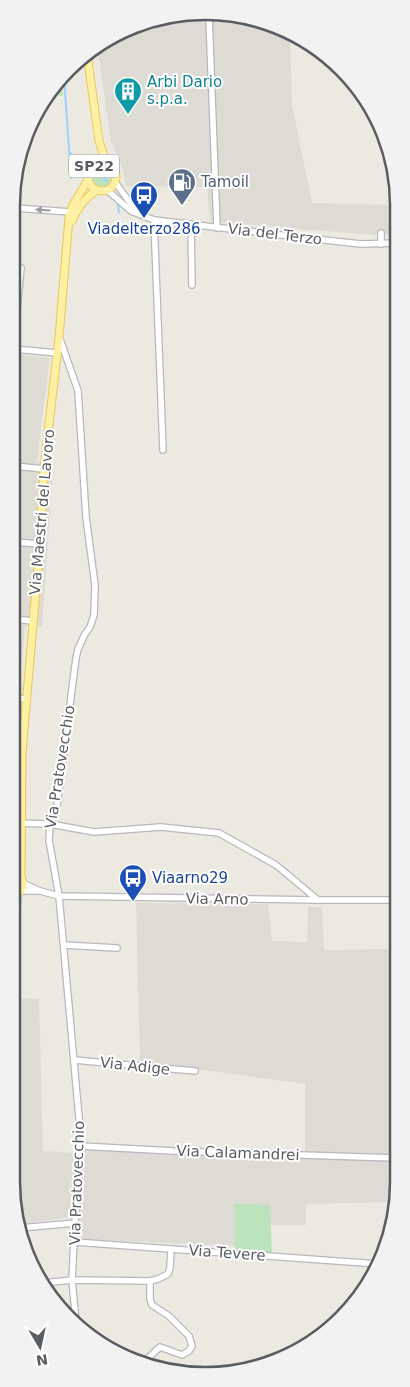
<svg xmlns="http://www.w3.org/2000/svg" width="410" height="1387" font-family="'DejaVu Sans',sans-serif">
<rect width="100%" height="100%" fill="#ece9e0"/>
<g fill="#dddbd4">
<polygon points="167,15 243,15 290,33 292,105 312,203 397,205 397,234 379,235 310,230 210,221 207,187 126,186 122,166 111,142 97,44"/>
<polygon points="14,354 50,358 37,460 53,469 42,627 25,626 14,755 23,887 15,998 39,999 43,1151 75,1153 88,1143 305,1152 305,1084 140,1061 136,903 268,904 272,941 307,942 308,907 322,907 324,950 396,949 395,1202 306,1204 306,1225 250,1225 238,1246 81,1239 80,1216 20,1224 11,1182"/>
</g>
<g fill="#bce4bc">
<polygon points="62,80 63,96 46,95"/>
<circle cx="102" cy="178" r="9"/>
<polygon points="234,1204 270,1205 272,1253 235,1251"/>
</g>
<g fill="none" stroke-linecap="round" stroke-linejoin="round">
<g stroke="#9dd3fe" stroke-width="2">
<polyline points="75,66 77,72"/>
<polyline points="64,77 71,178"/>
<polyline points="70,153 84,162"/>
<polyline points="96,172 108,182"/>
<polyline points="118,205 119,213"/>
</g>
<g stroke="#b6b8bd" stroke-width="8">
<g id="minor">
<polyline points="209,16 217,228"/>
<polyline points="115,182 133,207 140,212"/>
<polyline points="107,190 131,211 154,220 315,239 361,244 397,243"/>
<polyline points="15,208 71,212"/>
<polyline points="154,220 163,450"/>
<polyline points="191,224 192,285"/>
<polyline points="381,233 381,244"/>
<polyline points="60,339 78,391 86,517 95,585 94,615 90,627 85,634 78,649 76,658 57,806 50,824 49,840 59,896 80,1129 72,1280 76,1322"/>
<polyline points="14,342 21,268"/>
<polyline points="14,349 57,353"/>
<polyline points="14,466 44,469"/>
<polyline points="14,542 40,544"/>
<polyline points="13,619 33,621"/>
<polyline points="13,698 27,699"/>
<polyline points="13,823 50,824 94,832 161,827 219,833 276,865 318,900"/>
<polyline points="23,883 40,891 59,896 318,900 396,900"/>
<polyline points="21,891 38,891"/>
<polyline points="12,900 15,912"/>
<polyline points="64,945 117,948"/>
<polyline points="12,969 18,893"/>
<polyline points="74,1060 195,1071"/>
<polyline points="81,1146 173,1151 395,1158"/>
<polyline points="20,1228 75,1223"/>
<polyline points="75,1242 378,1264"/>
<polyline points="43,1283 72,1280 150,1281 158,1279 168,1274 170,1268 171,1249"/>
<polyline points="144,1362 160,1347 182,1355 189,1351 192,1346 189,1336 169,1316 152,1305 150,1299 150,1281"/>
</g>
</g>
<g stroke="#efc655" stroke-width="9">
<g id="major">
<polyline points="87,54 99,141 107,164"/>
<circle cx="102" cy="177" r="14"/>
<path d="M 72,221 C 77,208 85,198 97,190"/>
<polyline points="21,877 22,752 40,544 44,469 59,337 69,218 73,205 88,180"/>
<polyline points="12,894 21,891 23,883 21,877 12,874"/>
</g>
</g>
<use href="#minor" stroke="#fff" stroke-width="5.5"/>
<use href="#major" stroke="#fef0a2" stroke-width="7"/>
</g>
<defs><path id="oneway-solid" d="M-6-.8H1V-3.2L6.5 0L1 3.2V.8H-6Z" transform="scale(1.25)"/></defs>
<use fill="#9b9da0" href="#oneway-solid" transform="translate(43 210) rotate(-176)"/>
<defs>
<g id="building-pin" transform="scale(1.4375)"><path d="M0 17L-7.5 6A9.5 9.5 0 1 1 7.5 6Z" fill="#0f9aa8" stroke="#fff"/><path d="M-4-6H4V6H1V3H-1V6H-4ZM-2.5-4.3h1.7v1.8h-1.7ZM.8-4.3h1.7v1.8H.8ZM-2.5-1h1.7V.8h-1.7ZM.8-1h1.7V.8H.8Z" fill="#fff"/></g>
<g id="fuel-pin" transform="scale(1.4375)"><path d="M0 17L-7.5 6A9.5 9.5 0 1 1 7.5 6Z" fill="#5c6f8a" stroke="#fff"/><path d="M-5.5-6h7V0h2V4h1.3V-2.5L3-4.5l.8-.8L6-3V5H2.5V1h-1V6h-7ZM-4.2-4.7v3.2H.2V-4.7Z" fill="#fff"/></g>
<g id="bus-pin" transform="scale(1.4375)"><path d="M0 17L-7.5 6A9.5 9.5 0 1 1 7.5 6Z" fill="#1a4fb4" stroke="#fff"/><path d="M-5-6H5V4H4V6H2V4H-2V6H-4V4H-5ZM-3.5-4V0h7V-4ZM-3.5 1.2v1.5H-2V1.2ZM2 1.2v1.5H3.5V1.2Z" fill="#fff"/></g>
</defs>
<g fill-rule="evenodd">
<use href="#building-pin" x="128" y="91"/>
<use href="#fuel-pin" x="182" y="182"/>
<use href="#bus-pin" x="144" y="195"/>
<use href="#bus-pin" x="133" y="878"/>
</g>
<g text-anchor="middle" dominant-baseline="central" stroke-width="4" stroke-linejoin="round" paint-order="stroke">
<rect fill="#fff" stroke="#8b8d90" stroke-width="1" x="69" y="154.5" width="50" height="23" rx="4"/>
<g font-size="14" font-weight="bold" fill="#595c61">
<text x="94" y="166">SP22</text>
</g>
<g font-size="15" fill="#0d838f" stroke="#fff" text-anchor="start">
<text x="147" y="82">Arbi Dario<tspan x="147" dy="17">s.p.a.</tspan></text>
</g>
<g font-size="15" fill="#4e5e75" stroke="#fff" text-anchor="start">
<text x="201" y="182">Tamoil</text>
</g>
<g font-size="15" fill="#164399" stroke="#fff">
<text x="144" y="229">Viadelterzo286</text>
<text x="152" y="878" text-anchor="start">Viaarno29</text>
</g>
<g font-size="15" fill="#595c61" stroke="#fff">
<text transform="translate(275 234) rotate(7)">Via del Terzo</text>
<text transform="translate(42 512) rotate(-85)">Via Maestri del Lavoro</text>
<text transform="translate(60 767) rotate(-81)">Via Pratovecchio</text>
<text transform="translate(217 899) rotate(1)">Via Arno</text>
<text transform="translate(135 1066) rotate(6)">Via Adige</text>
<text transform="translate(238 1153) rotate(2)">Via Calamandrei</text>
<text transform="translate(77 1183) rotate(-88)">Via Pratovecchio</text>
<text transform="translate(227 1253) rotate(4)">Via Tevere</text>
</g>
</g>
<path d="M0 0H410V1387H0ZM205 20H205A185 185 0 0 1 390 205V1182A185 185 0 0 1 205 1367H205A185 185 0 0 1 20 1182V205A185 185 0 0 1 205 20Z" fill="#f2f2f2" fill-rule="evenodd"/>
<path fill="none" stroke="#595c61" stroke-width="2.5" d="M205 20H205A185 185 0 0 1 390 205V1182A185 185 0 0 1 205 1367H205A185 185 0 0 1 20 1182V205A185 185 0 0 1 205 20Z"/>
<g transform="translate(40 1347) rotate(171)" stroke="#ffffff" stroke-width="4" paint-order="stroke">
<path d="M0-4L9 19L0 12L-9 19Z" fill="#595c61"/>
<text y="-8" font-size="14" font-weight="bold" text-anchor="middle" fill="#595c61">N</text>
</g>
</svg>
